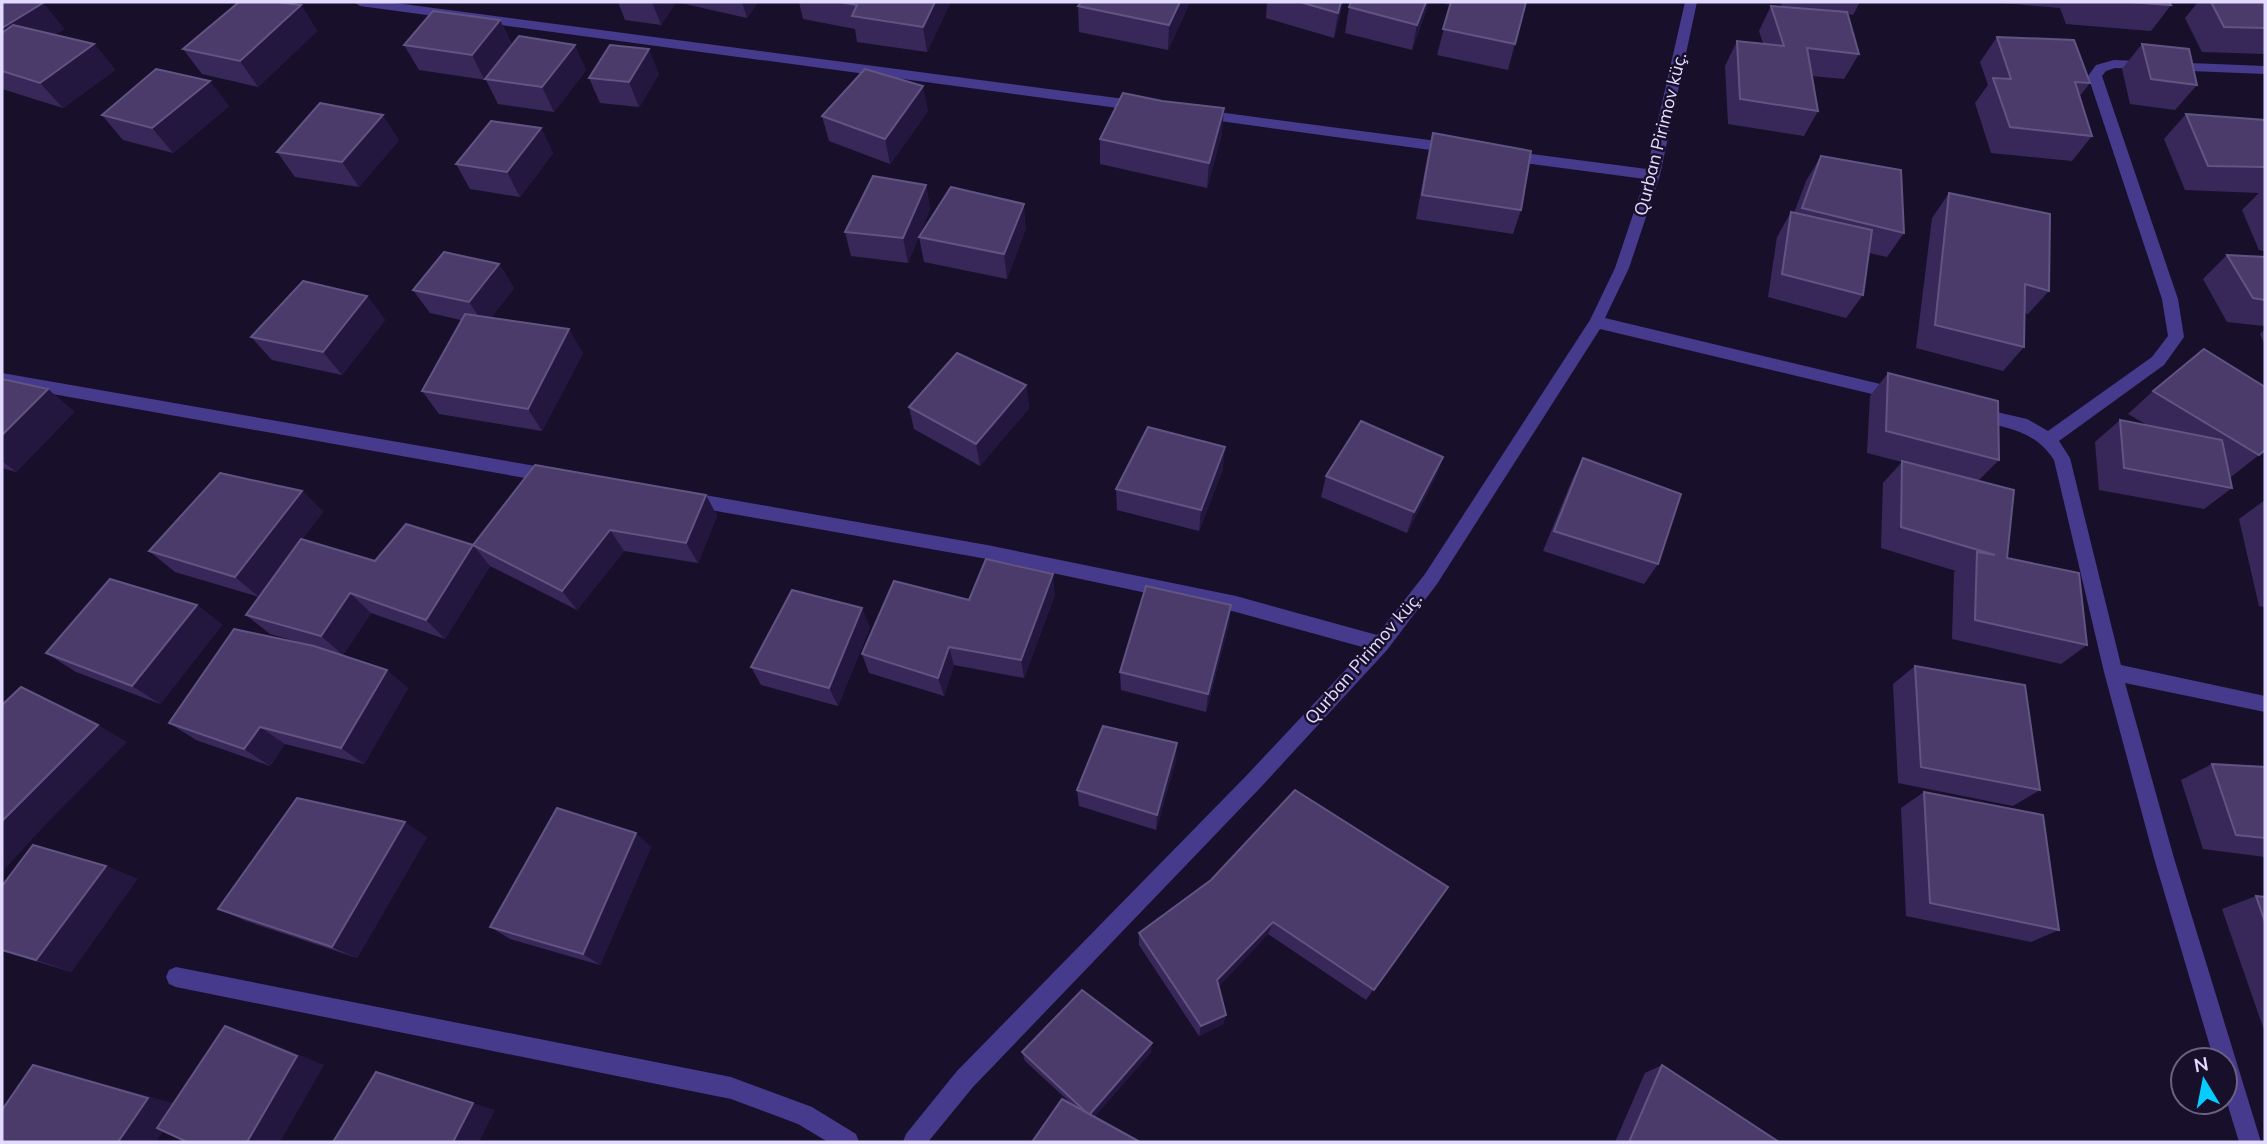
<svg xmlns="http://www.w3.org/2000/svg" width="2267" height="1144" font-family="Mulish,sans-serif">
<rect width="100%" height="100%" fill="#18102b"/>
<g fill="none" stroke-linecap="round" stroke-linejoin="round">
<g fill="#463a8c" fill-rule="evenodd">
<polygon points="354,2 388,2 1140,101 1147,106 1140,111 360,6"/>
<polygon points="1685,2 1697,2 1660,175 1629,268 1605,318 1897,388 1903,390 1905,394 1903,398 1897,400 1600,329 1437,584 1387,650 1261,787 973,1087 928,1142 903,1142 906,1134 957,1071 1247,775 1366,648 1236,612 987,559 688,506 682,504 680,499 682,494 688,492 987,545 1236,596 1377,635 1425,574 1590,320 1615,268 1645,179 1508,161 1501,156 1508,151 1647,169"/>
<path d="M 2114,60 L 2265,66 L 2265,74 L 2115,68 L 2106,71 L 2102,76 L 2178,299 L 2184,337 L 2164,365 L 2059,441 L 2070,458 L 2121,665 L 2265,696 L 2265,712 L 2125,683 L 2174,858 L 2261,1142 L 2239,1142 L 2225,1096 L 2225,1060 L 2214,1060 L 2154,858 L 2104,672 L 2054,460 C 2032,427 2004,429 1969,418 L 1967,413 L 1975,407 L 2027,419 L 2048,431 L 2152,357 L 2168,336 L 2162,299 L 2088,76 L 2096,65 Z"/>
<polygon points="1203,110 1452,143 1459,148 1452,153 1198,118 1196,115"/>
<polygon points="2,373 553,469 559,471 561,476 559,481 553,483 2,385"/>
<polygon points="176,967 731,1077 812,1107 856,1134 859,1142 828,1142 798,1124 731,1099 176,987 169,984 166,977 169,970"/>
</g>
</g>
<g fill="#382859">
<polygon points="2,2 43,3 64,29 54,35 94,44 115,70 63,108 2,89"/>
<polygon points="618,2 758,2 747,18 676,2 661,25 625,20"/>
<polygon points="799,2 949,2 950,3 927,52 857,42 855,29 803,19"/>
<polygon points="1190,2 1168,50 1079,32 1078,6"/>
<polygon points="1267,2 1343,2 1334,38 1266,18"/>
<polygon points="1439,2 1526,2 1508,70 1437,55 1450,5"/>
<polygon points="1781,2 1860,2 1853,15 1848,14 1859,54 1844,79 1812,76 1818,111 1804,136 1728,124 1725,66 1737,41 1763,43 1759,31 1771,6 1782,7"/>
<polygon points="1990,2 2169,2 2171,5 2151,31 2066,24 2060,8"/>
<polygon points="2198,2 2265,2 2265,52 2263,54 2202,52 2185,18"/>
<polygon points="301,5 317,31 258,87 202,74 183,49"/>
<polygon points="1349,7 1427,8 1412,50 1345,33"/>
<polygon points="500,20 512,45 586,70 554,112 498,104 486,80 419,70 404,45"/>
<polygon points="1997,37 2090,83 2080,96 2092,136 2072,161 1991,153 1975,103 1988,85 1980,62"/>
<polygon points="2142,44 2197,85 2175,110 2130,104 2122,69"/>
<polygon points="659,74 639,107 600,103 589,78"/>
<polygon points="1162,101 1222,133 1207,188 1100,164 1100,139"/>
<polygon points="229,106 173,153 123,140 102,115"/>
<polygon points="928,111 890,164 829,141 822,116"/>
<polygon points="2186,114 2265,120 2265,251 2259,250 2242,210 2259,193 2185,190 2164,139"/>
<polygon points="541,128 553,153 520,197 470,189 456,164"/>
<polygon points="1433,133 1521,210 1513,234 1416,219 1427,158"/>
<polygon points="399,140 359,187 295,177 277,152"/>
<polygon points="1821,156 1904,233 1887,257 1869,253 1863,295 1846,318 1768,297 1777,237 1791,212 1794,213 1806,181"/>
<polygon points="926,185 930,209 908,263 851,256 845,232"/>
<polygon points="1949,193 2049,291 2028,314 2024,313 2024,347 2003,371 1916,348 1932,218"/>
<polygon points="1026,228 1007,279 924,262 919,237"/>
<polygon points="2227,255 2265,257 2265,326 2227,322 2203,279"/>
<polygon points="499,264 514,288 491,318 583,353 542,431 439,414 422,391 461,320 430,313 413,290"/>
<polygon points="367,296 385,320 342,375 272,360 251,337"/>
<polygon points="2265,329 2265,345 2260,334"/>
<polygon points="1888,373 1999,460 1978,481 2007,558 2087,645 2061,664 1952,639 1954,572 1956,571 1881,548 1883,483 1902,462 1867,453 1870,396"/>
<polygon points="2,379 48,389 74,412 16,472 2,468"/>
<polygon points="1026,385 1029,408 980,466 914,429 909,407"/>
<polygon points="2153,391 2259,455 2231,477 2232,488 2204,509 2099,490 2095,442 2120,420 2147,425 2128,414"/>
<polygon points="1443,457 1435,478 1407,533 1321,497 1326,476"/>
<polygon points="1583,458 1658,564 1644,584 1543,551 1572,480"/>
<polygon points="1223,469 1199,531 1117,510 1116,489"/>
<polygon points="302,491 323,512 302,539 375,561 473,545 706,495 717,516 698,563 624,551 577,610 490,566 445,639 371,613 343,655 326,650 408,688 364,764 285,744 270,766 196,740 169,723 306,644 270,634 246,615 259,597 175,572 149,551"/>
<polygon points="2265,500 2265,607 2259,606 2239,519"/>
<polygon points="1055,594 1024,678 954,665 944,696 869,673 862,654 969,600"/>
<polygon points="197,605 222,625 160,704 76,672 46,653"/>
<polygon points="1231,605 1229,624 1206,712 1121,690 1120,672"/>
<polygon points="870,627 838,706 761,685 751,667"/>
<polygon points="1915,666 2040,790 2013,806 1898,783 1893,684"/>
<polygon points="1176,759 1156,830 1079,806 1077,790"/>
<polygon points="2212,764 2265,767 2265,857 2203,849 2181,780"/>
<polygon points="1924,792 2059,930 2031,942 1906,916 1901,808"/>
<polygon points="427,837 357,958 246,921 218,909"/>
<polygon points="651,847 600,965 510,939 490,927"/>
<polygon points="106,866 137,879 71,972 2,951 2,886"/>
<polygon points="1448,887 1366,1000 1268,934 1219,986 1226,1015 1223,1024 1199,1036 1139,945 1139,933"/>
<polygon points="2256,896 2265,897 2265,1030 2264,1030 2222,909"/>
<polygon points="1022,1052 1151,1052 1094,1117 1074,1106 1025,1061"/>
<polygon points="1662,1065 1779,1142 1615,1142 1645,1073"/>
</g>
<g fill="#23173f">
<polygon points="652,2 676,2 661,25"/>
<polygon points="742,2 758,2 747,18"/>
<polygon points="935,2 949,2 950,3 927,52 923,27"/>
<polygon points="1180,2 1190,2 1168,50 1169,25"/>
<polygon points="1341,2 1343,2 1334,38 1338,13"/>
<polygon points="1426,2 1429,2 1427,8 1412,50 1417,25"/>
<polygon points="43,3 64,29 2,67 2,28"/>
<polygon points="301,5 317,31 258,87 240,61"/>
<polygon points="500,20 512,46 485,81 472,55"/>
<polygon points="94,44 115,70 63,108 40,83"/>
<polygon points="575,45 586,70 554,112 542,87"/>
<polygon points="649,49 659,74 639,107 629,82"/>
<polygon points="210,81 229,106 173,153 152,128"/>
<polygon points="923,86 928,111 890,164 885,139"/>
<polygon points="1224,108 1222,133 1207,188 1209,163"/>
<polygon points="383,115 399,140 359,187 342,162"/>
<polygon points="541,128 553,153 520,197 507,172"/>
<polygon points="926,185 930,209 908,263 903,238"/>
<polygon points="1024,204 1026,228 1007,279 1004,254"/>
<polygon points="499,264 514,288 485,326 469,302"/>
<polygon points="367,296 385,320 342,375 323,352"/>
<polygon points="569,329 583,353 542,431 528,409"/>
<polygon points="1026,385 1029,408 980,466 976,444"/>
<polygon points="48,389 74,412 16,472 2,461 2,435"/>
<polygon points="1225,447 1223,469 1199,531 1201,510"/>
<polygon points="1443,457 1435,478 1407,533 1414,512"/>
<polygon points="302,491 323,512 259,597 235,577"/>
<polygon points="706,495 717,516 698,563 686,543"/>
<polygon points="610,530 624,551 577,610 562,591"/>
<polygon points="473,545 490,566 445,639 426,620"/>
<polygon points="1053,574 1055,594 1024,678 1021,660"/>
<polygon points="350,593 371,613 343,655 321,636"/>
<polygon points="197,605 222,625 160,704 132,686"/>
<polygon points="1231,605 1229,624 1206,712 1208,694"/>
<polygon points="862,608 870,627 838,706 829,688"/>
<polygon points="949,647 954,665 944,696 938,678"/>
<polygon points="387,670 408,688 364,764 341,748"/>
<polygon points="98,725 127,742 46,824 2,872 2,821"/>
<polygon points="260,727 285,744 270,766 244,749"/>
<polygon points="1177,743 1176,759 1156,830 1157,815"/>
<polygon points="405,822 427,837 357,958 332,947"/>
<polygon points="636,833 651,847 600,965 583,954"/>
<polygon points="106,866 137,879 71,972 36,960"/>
<polygon points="1273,922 1268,934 1215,990 1217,980"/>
<polygon points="1226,1015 1223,1024 1199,1036 1201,1026"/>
<polygon points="225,1026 254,1036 324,1065 280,1142 247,1142"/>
<polygon points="1152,1043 1151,1052 1091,1121 1089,1115"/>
<polygon points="33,1065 69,1074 180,1105 156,1142 118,1142"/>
<polygon points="473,1103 495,1110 479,1142 453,1142"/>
</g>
<g fill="#4a3b6b" stroke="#625482" stroke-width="2">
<polygon points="2,2 39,2 43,3 2,28"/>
<polygon points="239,2 276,2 301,5 240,61 183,49"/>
<polygon points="840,2 935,2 923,27 852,16 857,5"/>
<polygon points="1081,2 1180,2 1169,25 1078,6"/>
<polygon points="1300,2 1341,2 1338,13"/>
<polygon points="1351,2 1426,2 1417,25 1349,7"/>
<polygon points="1451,2 1526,2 1515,44 1443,29"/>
<polygon points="2130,2 2169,2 2171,5"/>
<polygon points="2211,2 2265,2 2265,28 2224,27"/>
<polygon points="1771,6 1847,12 1859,54 1807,48 1818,111 1740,99 1737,41 1784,46"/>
<polygon points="433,11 500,20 472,55 404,45"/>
<polygon points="13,25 94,44 40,83 2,71 2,33"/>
<polygon points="519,36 575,45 542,87 485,79"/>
<polygon points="1997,37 2074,40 2090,83 2075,82 2092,136 2010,127 1993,78 2011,79"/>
<polygon points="2142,44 2189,49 2197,85 2151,79"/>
<polygon points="610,45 649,49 629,82 589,78"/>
<polygon points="156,69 210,81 152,128 102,115"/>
<polygon points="865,69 923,86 885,139 822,116"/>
<polygon points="1123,93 1162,101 1224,108 1209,163 1100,139"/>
<polygon points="320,103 383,115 342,162 277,152"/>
<polygon points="2186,114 2265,120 2265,167 2208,166"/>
<polygon points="491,121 541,128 507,172 456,164"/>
<polygon points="1433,133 1531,151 1521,210 1422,195"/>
<polygon points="1821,156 1901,170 1904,233 1802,208"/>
<polygon points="873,176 926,185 903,238 845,232"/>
<polygon points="951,187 1024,204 1004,254 919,237"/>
<polygon points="1949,193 2050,214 2049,291 2025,284 2024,347 1935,325"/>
<polygon points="1791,212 1872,230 1863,295 1782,274"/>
<polygon points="444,252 499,264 469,302 413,290"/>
<polygon points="2227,255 2265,257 2265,300 2253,298"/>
<polygon points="303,281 367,296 323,352 251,337"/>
<polygon points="465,314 569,329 528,409 422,391"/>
<polygon points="2204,349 2265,387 2265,450 2259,455 2153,391"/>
<polygon points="957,353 1026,385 976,444 909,407"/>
<polygon points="1888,373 1998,401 1999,460 1886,431"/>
<polygon points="2,379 48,389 2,435"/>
<polygon points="2120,420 2222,440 2232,488 2124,468"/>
<polygon points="1361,421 1443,457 1414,512 1326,476"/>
<polygon points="1148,427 1225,447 1201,510 1116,489"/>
<polygon points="1583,458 1681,494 1658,564 1554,531"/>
<polygon points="1902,461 2014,490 2007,558 2079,573 2087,645 1975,620 1977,552 1995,555 1901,527"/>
<polygon points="535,465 706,495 686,543 610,530 562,591 473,545 426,620 350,593 321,636 246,615 301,539 375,561 406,524 473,545"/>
<polygon points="220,473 302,491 235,577 149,551"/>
<polygon points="986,559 1053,574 1021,660 949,647 938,678 862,654 894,581 969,600"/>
<polygon points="110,579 197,605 132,686 46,653"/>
<polygon points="1146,586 1231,605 1208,694 1120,672"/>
<polygon points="792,590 862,608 829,688 751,667"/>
<polygon points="234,629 314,646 387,670 341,748 260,727 244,749 169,723"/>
<polygon points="1915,666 2025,685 2040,790 1921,767"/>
<polygon points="21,687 98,725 2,821 2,705"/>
<polygon points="1103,726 1177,743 1157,815 1077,790"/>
<polygon points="2212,764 2265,767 2265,838 2236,835"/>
<polygon points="1295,790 1448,887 1374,990 1273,922 1217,980 1226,1015 1201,1026 1139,933 1211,880"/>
<polygon points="1924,792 2043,815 2059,930 1930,903"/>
<polygon points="297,798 405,822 332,947 218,909"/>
<polygon points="557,808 636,833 583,954 490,927"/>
<polygon points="33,845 106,866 36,960 2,950 2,886"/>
<polygon points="2256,896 2265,897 2265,922"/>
<polygon points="1082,990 1152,1043 1089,1115 1022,1052"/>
<polygon points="225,1026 297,1056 247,1142 187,1142 157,1128"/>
<polygon points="33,1065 148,1098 118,1142 2,1142 2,1110"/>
<polygon points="1662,1065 1779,1142 1629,1142"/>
<polygon points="376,1072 473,1103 453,1142 333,1142"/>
<polygon points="1062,1099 1140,1142 1032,1142"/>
</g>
<g text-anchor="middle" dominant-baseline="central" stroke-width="5" stroke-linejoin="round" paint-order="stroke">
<g font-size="18" fill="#e2daff" stroke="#18102b">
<text transform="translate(1660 134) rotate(-76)">Qurban Pirimov küç.</text>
<text transform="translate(1363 658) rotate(-49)">Qurban Pirimov küç.</text>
</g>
</g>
<rect width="2267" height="1144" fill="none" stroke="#e2daff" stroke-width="7"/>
<g transform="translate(2204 1081) rotate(350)"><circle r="33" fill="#18102b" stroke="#696180" stroke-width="2"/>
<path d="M0-5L12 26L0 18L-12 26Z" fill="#06ccff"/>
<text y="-10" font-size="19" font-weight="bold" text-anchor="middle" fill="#e2daff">N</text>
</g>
</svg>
